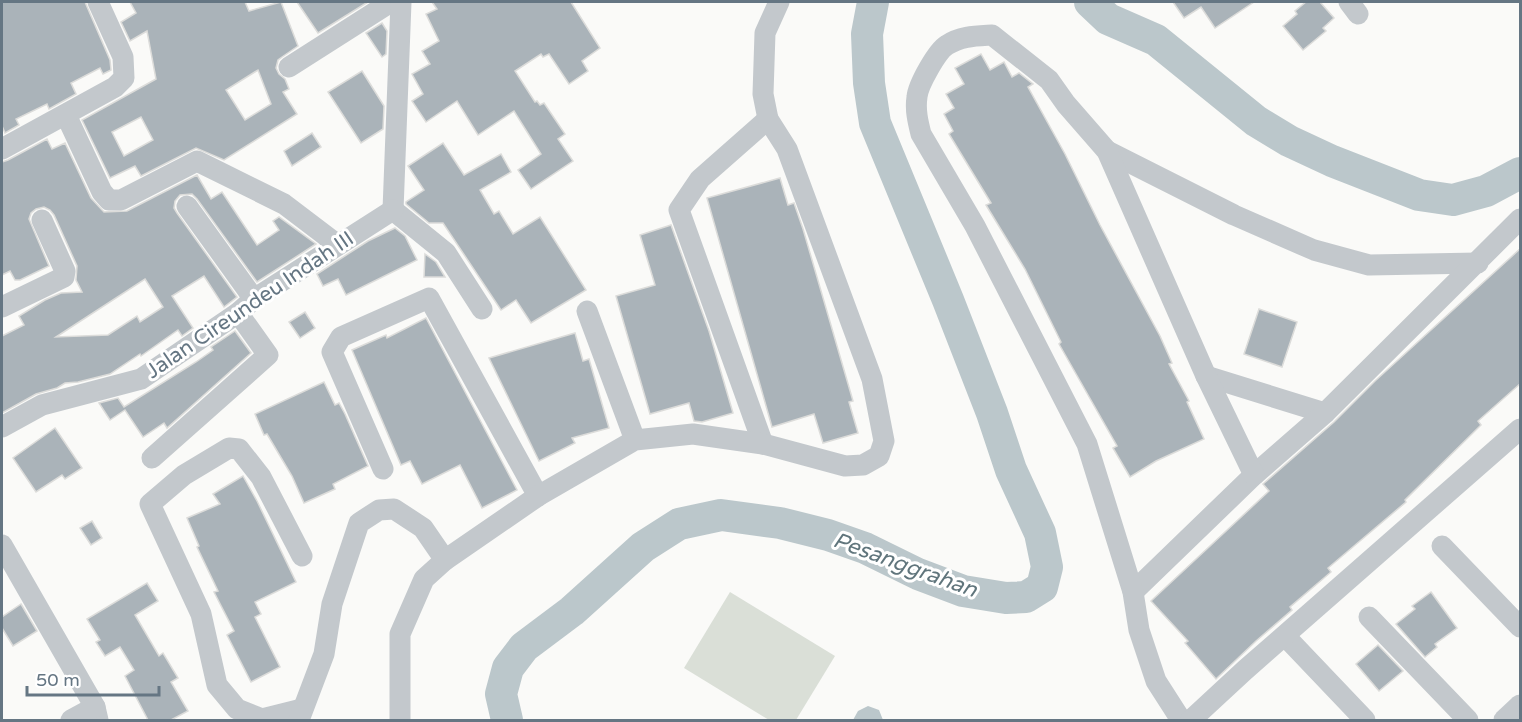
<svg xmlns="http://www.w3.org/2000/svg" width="1522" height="722" font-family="'Varela Round',sans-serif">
<rect width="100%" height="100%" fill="#fafaf8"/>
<polygon fill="#dadfd7" points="730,592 835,656 796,720 769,720 684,668"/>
<polygon fill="#bbc7cb" points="868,706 879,710 883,720 853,720 858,711"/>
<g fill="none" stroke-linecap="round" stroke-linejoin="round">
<g stroke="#bbc7cb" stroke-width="32">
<polyline points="1090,2 1108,19 1156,40 1256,121 1289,141 1332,161 1419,195 1453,200 1486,191 1520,173"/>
<polyline points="507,720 501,694 508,668 524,647 572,611 643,547 679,524 721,515 780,523 828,535 865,548 918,574 963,591 1006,598 1026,597 1042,587 1047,567 1040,533 1011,470 992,413 948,300 875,123 869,83 867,34 873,2"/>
</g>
</g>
<g fill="#aab3b9" stroke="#dcdcda" stroke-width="1.5" fill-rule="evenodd">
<polygon points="2,2 85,2 110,60 111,70 103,74 100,68 71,83 76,94 49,109 47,104 16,119 19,125 5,133 2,126"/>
<path d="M 130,2 L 245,2 L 249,11 L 281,2 L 298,46 L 282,57 L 278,60 L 276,68 L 279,74 L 285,79 L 289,89 L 283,92 L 297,114 L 224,160 L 196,148 L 141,176 L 135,166 L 110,178 L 82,120 L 156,79 L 147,31 L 130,41 L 121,22 L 136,13 ZM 258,70 L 271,104 L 245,120 L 226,90 ZM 141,117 L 153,140 L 124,156 L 112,132 Z"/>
<polygon points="297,2 368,2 318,33"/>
<polygon points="432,2 571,2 600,48 582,61 588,71 569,84 549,54 543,57 541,54 515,71 535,102 537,101 540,105 544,103 565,134 558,139 573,161 531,189 518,170 541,154 514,111 478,135 457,101 426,122 412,101 423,94 412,74 430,64 422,51 439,41 426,14 437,9"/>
<polygon points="1173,2 1254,2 1215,28 1201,7 1184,18"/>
<polygon points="1306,2 1320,2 1334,18 1323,28 1326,31 1303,50 1283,26 1297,14 1295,11"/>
<polygon points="382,23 387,31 386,54 382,57 366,33"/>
<polygon points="981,54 990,70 1004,62 1012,77 1019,73 1033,84 1028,87 1065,154 1100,225 1160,336 1172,363 1169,364 1189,401 1187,402 1204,439 1156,461 1130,477 1113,448 1117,446 1059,344 1061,342 1025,269 986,205 991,203 949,134 953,131 944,114 954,108 946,94 964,84 955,68"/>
<polygon points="362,71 384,106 383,129 361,143 328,92"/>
<polygon points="312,133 321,147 292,166 284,151"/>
<path d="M 47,139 L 52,149 L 65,143 L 91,198 L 104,212 L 127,211 L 197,175 L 211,199 L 222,192 L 257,245 L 279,230 L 273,221 L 279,217 L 316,244 L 257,282 L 197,199 L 192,194 L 180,195 L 175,201 L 174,208 L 177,213 L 237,297 L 224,307 L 204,276 L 172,296 L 193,328 L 182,336 L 178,330 L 141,356 L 140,354 L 110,374 L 78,382 L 65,383 L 57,388 L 36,394 L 2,413 L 2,336 L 24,325 L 19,316 L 45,300 L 61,293 L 82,292 L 76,280 L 77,266 L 54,215 L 50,210 L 44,207 L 36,209 L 31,213 L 29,219 L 49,266 L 20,280 L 15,280 L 10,271 L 2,275 L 2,162 L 8,160 ZM 145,279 L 163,307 L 140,322 L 137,316 L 108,335 L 56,337 Z"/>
<polygon points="443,143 464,175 501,154 511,172 480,190 494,214 499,211 513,234 540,217 586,290 531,323 516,300 501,310 443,223 429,223 406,204 406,202 424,190 408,166"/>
<polygon points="780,178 788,205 794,203 803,229 853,401 849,402 858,433 823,443 814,414 772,427 707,198"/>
<polygon points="671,225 709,331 733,413 702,422 694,421 689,403 650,414 616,296 655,285 640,235"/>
<polygon points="395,228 405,236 417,260 346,295 338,279 323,286 317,274 368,241"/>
<polygon points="1521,248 1521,383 1478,421 1481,425 1405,500 1406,502 1328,568 1331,572 1290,607 1292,610 1256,641 1216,679 1185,643 1188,641 1151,601 1269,491 1263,484 1334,422 1375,381"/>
<polygon points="425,254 436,262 445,277 424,277"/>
<polygon points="1259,309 1297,322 1282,367 1244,354"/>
<polygon points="305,312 315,328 300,338 289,322"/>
<polygon points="426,318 517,490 482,508 460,465 422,484 410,461 401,465 352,350 386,335 387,338"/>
<polygon points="235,331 251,353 167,428 164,423 143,437 125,410 110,420 99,403 118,398 124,407 196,362 213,350 211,347"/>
<polygon points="575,333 583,361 589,359 609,428 572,438 575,443 539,461 489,358"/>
<polygon points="324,382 335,405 339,403 345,414 368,466 333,484 335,489 304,503 292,476 267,434 264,435 255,414"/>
<polygon points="55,428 82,468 65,479 62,475 36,492 13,458"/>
<polygon points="243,476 257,501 296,582 255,602 261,614 255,617 280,667 251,682 227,635 234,631 214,592 218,591 197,547 199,546 187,518 220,504 213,494"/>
<polygon points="92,521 102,538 91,545 80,528"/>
<polygon points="147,583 158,601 135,615 159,656 163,653 178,678 171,682 188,711 171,720 148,720 125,676 134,670 120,647 105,656 96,642 100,640 87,619"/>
<polygon points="1431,592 1457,628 1435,644 1437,647 1425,657 1396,624 1415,609 1412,606"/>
<polygon points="21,604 37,631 13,646 2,628 2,617"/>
<polygon points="1378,645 1403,671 1379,691 1356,664"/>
</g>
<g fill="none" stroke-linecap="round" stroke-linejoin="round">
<g stroke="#c3c8cc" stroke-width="21">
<polyline points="1349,2 1358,14"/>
<polyline points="289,67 391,2"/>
<polyline points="66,115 102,192 109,200 121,200 197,161 284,204 338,245"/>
<polyline points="2,149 115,87 124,78 123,57 98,2"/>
<polyline points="1107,151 1234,215 1314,250 1369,265 1478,263"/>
<polyline points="187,206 254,299"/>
<polyline points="393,210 401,2"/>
<polyline points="393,210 446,253 482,309"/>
<polyline points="2,307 64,277 65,271 42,220"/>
<polyline points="587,311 635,440"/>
<polyline points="1206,376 1325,413"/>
<polyline points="2,427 42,405 141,379 238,313 254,299 393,210"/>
<polyline points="763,444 679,210 700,179 768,119"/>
<polyline points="152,458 268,355 238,313"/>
<polyline points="383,469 332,352 341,337 429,298 538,496"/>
<polyline points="2,545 95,707 98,720"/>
<polyline points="1442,546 1520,627"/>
<polyline points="302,556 261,477 239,449 229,448 184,475 150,504 201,614 217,685 237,709 262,719 302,709"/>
<polyline points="1133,592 1254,475 1325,413 1520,219"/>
<polyline points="1369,617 1468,720"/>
<polyline points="1285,636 1365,720"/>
<polyline points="71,720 95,707"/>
<polyline points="299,720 324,654 332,604 359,523 379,510 394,509 423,528 445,560"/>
<polyline points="400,720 400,634 424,579 445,560 538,496 635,440 693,434 763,444 845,466 863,465 879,456 884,441 872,379 787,149 768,119 763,94 765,33 779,2"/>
<path d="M 1181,720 L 1156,681 L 1139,630 L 1133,592 L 1087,444 L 975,226 L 921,134 C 918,122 915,110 917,97 C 918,85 937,51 947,45 C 961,36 976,36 992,35 L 1049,80 L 1066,104 L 1107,151 L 1206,376 L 1254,475"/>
<polyline points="1191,720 1245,670 1520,429"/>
<polyline points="1504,720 1520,705"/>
</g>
</g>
<g text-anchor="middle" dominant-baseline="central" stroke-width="6" stroke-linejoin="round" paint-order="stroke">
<g font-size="21" fill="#657683" stroke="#fff">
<text transform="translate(250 305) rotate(-34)">Jalan Cireundeu Indah III</text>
</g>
<g font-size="22" font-style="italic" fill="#60757c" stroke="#fff">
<text transform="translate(905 565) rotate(20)">Pesanggrahan</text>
</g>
</g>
<rect width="1522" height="722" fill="none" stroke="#657683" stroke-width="6"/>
<path d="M27 686v9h132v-9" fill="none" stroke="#657683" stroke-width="3"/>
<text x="36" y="686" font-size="18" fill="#657683" stroke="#ffffff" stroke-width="4.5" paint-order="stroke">50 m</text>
</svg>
